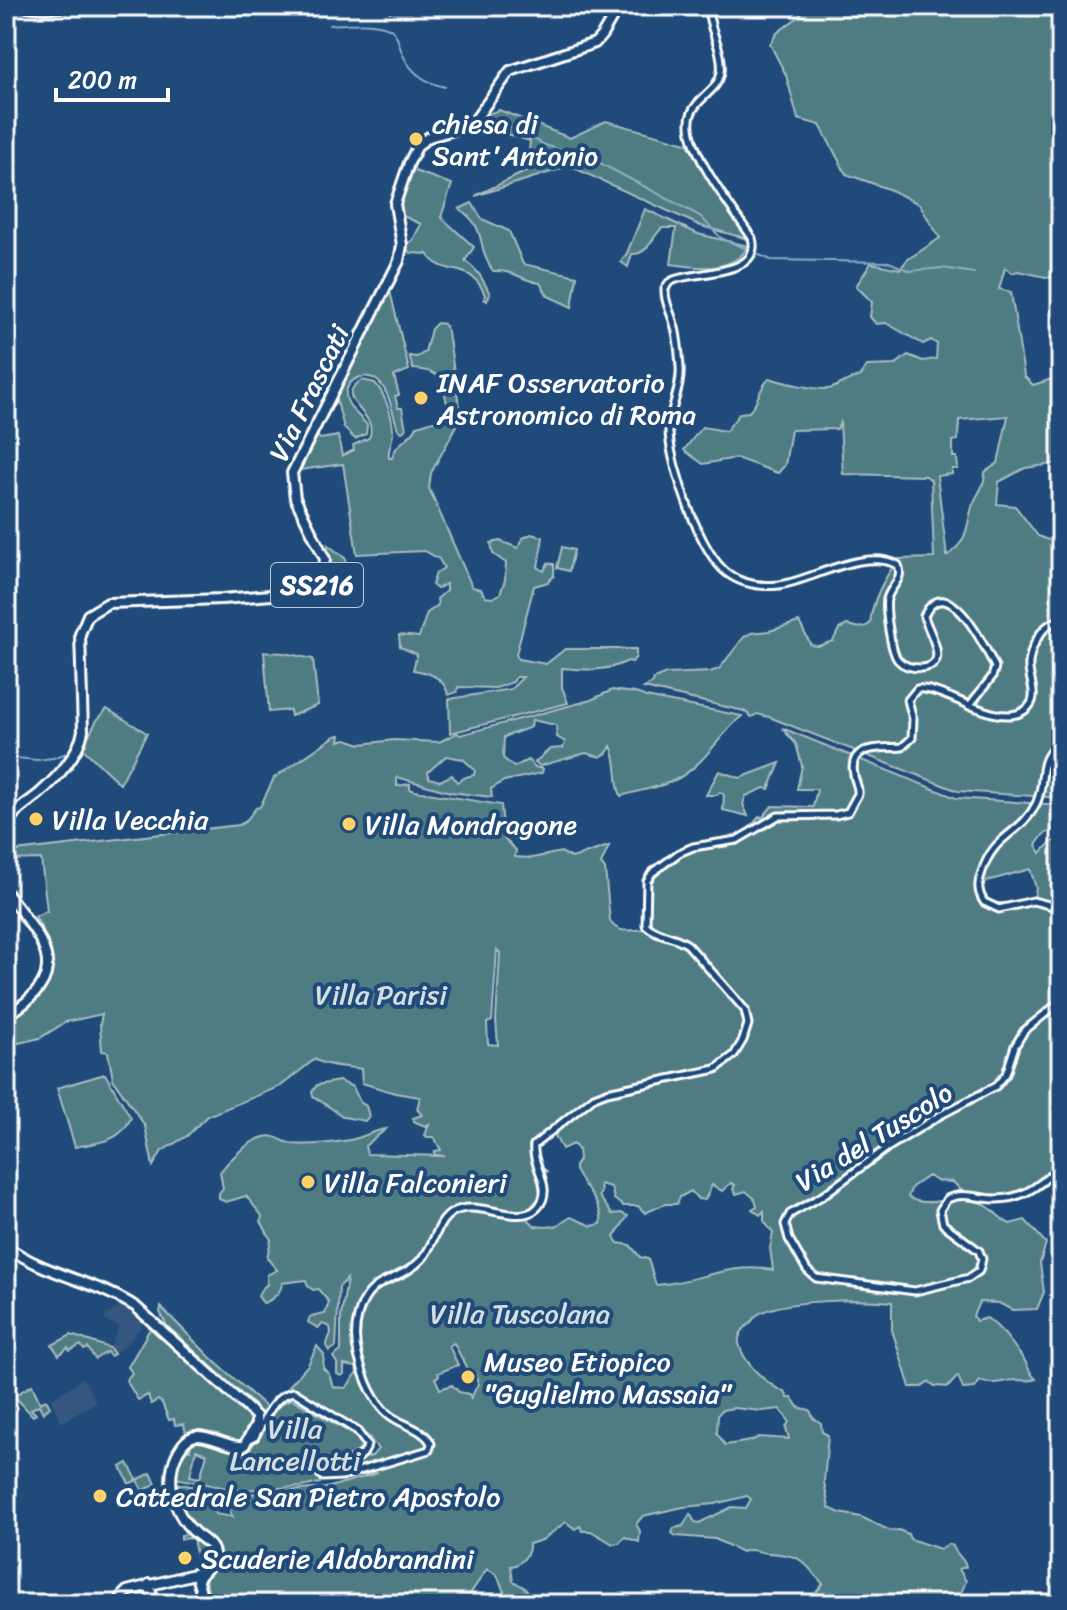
<svg xmlns="http://www.w3.org/2000/svg" width="1067" height="1610" font-family="Sriracha,sans-serif">
<rect width="100%" height="100%" fill="#1f4a7a"/>
<filter id="ink" filterUnits="userSpaceOnUse"><feTurbulence type="fractalNoise" baseFrequency=".0125" numOctaves="2"/><feDisplacementMap in="SourceGraphic" scale="16" xChannelSelector="R" yChannelSelector="G"/><feConvolveMatrix kernelMatrix="1 2 1 2 8 2 1 2 1" color-interpolation-filters="sRGB"/></filter>
<g filter="url(#ink)">
<g fill="#35567e">
<polygon points="123,1303 137,1313 145,1322 128,1344 114,1354 110,1348 119,1326 105,1321 104,1318"/>
<polygon points="83,1378 96,1402 62,1423 51,1400"/>
</g>
<g fill="#507b83" stroke="#a8bdc1" stroke-width="2" fill-rule="evenodd">
<path d="M 803,6 L 1061,6 L 1061,276 L 1054,273 L 1050,278 L 1018,271 L 1012,273 L 1005,268 L 999,289 L 1011,292 L 1024,376 L 1033,385 L 1061,376 L 1061,463 L 1025,468 L 999,482 L 997,504 L 1015,506 L 1038,536 L 1048,540 L 1061,535 L 1061,798 L 958,791 L 769,717 L 757,714 L 752,717 L 744,711 L 644,688 L 653,683 L 654,679 L 666,674 L 710,672 L 719,669 L 744,637 L 751,633 L 769,631 L 799,622 L 811,645 L 818,646 L 833,641 L 839,629 L 847,625 C 857,627 860,630 870,624 C 872,600 884,579 898,559 L 934,558 L 931,480 L 926,476 L 843,474 L 840,423 L 837,429 L 791,430 L 785,465 L 778,473 L 736,458 L 703,464 L 684,450 L 702,427 L 726,431 L 740,413 L 749,412 C 759,401 759,387 770,378 C 780,382 817,390 828,389 C 838,388 847,378 859,377 L 867,366 L 895,365 L 908,355 L 923,361 L 936,359 L 937,344 L 931,340 L 923,344 L 886,323 L 876,324 L 870,317 L 872,302 L 856,286 L 871,263 L 900,269 L 907,260 L 940,238 L 919,204 L 891,190 L 846,174 L 820,125 L 798,119 L 786,75 L 770,44 L 777,33 L 802,14 ZM 1008,416 L 998,463 L 985,472 C 985,487 977,493 972,507 C 965,531 969,539 947,556 L 937,476 L 952,474 L 952,469 L 958,469 L 957,457 L 953,457 L 953,441 L 958,440 L 959,420 Z"/>
<polygon points="499,110 570,138 606,121 687,143 748,239 701,226 570,166 475,196 527,171 530,141 477,125 482,116"/>
<path d="M 409,169 L 452,184 L 441,217 L 474,247 L 465,261 C 478,269 483,280 490,294 L 487,301 L 484,299 L 485,295 C 471,259 444,279 427,254 L 411,253 L 406,249 L 407,244 L 413,240 L 421,224 L 403,216 L 401,223 L 399,201 Z"/>
<path d="M 472,203 L 482,219 L 509,231 L 523,264 L 577,276 L 572,307 L 548,296 L 540,283 C 520,280 515,270 493,271 C 476,248 488,227 459,209 Z"/>
<path d="M 645,209 L 698,234 L 748,246 C 735,273 696,268 671,264 L 676,228 L 662,228 C 652,237 648,255 632,254 L 628,267 L 621,262 L 627,253 Z"/>
<path d="M 387,288 L 390,291 L 409,370 L 394,376 L 399,395 L 395,396 L 398,408 L 402,408 L 406,429 L 402,432 L 398,429 C 393,415 390,393 379,382 C 365,369 341,381 347,400 C 350,410 361,417 367,425 L 366,434 L 355,439 L 344,428 L 337,402 L 329,405 L 330,412 L 320,422 Z"/>
<path d="M 437,323 L 444,324 L 448,332 L 461,418 L 431,473 L 429,488 L 472,587 L 481,589 L 485,597 L 492,598 L 500,594 L 505,580 L 506,563 L 493,554 L 491,543 L 500,541 L 518,548 L 523,538 L 531,534 L 543,537 L 538,567 L 544,571 L 548,563 L 554,564 L 554,576 L 548,582 L 534,586 L 516,654 L 518,659 L 546,664 L 565,649 L 636,649 L 636,657 L 632,662 L 628,661 C 606,672 586,670 562,668 L 562,687 L 568,703 L 450,733 L 449,699 L 511,689 L 523,677 L 516,677 L 513,682 L 496,688 L 458,687 L 457,692 L 448,695 C 445,678 429,672 413,670 L 417,654 L 400,647 L 399,635 L 419,637 L 427,613 L 438,605 L 437,599 L 446,591 L 446,584 L 437,589 L 432,585 L 436,573 L 444,568 L 439,559 L 425,551 L 357,554 L 343,464 L 293,471 L 314,431 L 320,439 L 338,436 L 342,456 L 354,450 L 353,445 L 369,438 C 381,412 329,400 362,380 L 375,383 C 385,394 393,417 393,432 C 393,442 387,449 389,458 L 392,458 C 395,442 411,440 417,426 L 443,418 L 448,408 C 441,380 445,371 413,369 L 409,356 L 417,357 L 425,352 L 431,329 Z"/>
<polygon points="328,545 346,559 342,591 322,589 330,570"/>
<polygon points="562,547 574,550 569,571 557,568"/>
<polygon points="264,652 284,653 313,659 318,705 291,716 290,710 269,712"/>
<path d="M 612,690 C 625,693 634,690 646,697 L 742,716 C 719,735 705,764 677,779 C 660,788 640,790 621,796 C 614,780 619,762 611,746 L 607,753 L 600,757 L 586,753 L 540,766 L 535,762 L 550,749 L 563,748 L 565,742 L 557,737 L 556,725 L 532,720 L 531,727 L 504,737 L 503,758 L 514,767 L 528,760 L 535,767 L 543,769 L 542,773 L 504,781 L 491,789 L 492,797 L 450,792 L 397,777 L 397,786 L 410,784 L 410,789 L 415,791 L 501,805 L 504,839 L 516,850 L 515,857 L 532,858 L 561,852 L 572,858 L 609,846 L 601,864 L 605,869 L 610,921 C 618,935 632,930 645,929 L 648,923 L 650,883 L 671,861 L 688,850 L 737,842 L 760,816 L 762,818 L 772,806 L 813,807 L 817,789 L 797,789 L 802,766 L 796,744 L 782,728 L 956,798 L 1061,805 L 1061,827 L 1044,834 L 1036,845 L 1041,853 L 1050,843 L 1061,838 L 1061,1160 L 1030,1191 L 1002,1197 L 979,1196 L 962,1191 L 953,1182 L 937,1181 L 928,1176 L 912,1187 L 908,1197 C 926,1209 951,1195 972,1200 C 995,1206 994,1216 1010,1224 L 1025,1220 L 1046,1243 L 1040,1263 L 1044,1292 L 1037,1309 L 1012,1310 L 999,1303 L 979,1302 L 973,1316 L 976,1321 L 987,1318 C 1002,1329 1011,1342 1022,1357 C 1029,1365 1027,1371 1036,1379 C 1028,1382 1023,1380 1015,1380 C 1001,1381 993,1386 980,1381 L 975,1388 L 963,1389 L 958,1376 L 948,1387 L 935,1386 L 929,1382 L 922,1387 L 910,1387 L 892,1330 L 892,1302 C 862,1299 781,1299 757,1315 C 754,1318 752,1322 749,1324 C 737,1334 736,1342 744,1356 C 751,1369 771,1387 785,1392 L 788,1398 L 792,1398 L 798,1407 L 810,1410 L 813,1418 L 821,1423 L 822,1432 L 828,1435 L 824,1482 L 829,1508 L 840,1513 L 861,1517 L 891,1531 L 899,1530 L 908,1534 L 910,1539 L 940,1549 L 948,1544 L 953,1546 C 955,1554 965,1559 966,1567 L 959,1569 L 966,1581 C 962,1592 959,1598 949,1604 L 801,1604 L 799,1598 L 814,1595 L 823,1584 C 802,1560 803,1555 768,1553 C 758,1553 753,1547 742,1552 L 715,1539 L 676,1536 L 672,1533 L 674,1528 L 683,1526 L 690,1514 L 695,1522 L 699,1523 L 732,1507 L 746,1508 L 751,1499 L 747,1496 L 715,1504 L 683,1507 L 643,1516 L 636,1524 L 640,1531 L 639,1542 L 625,1537 L 619,1543 L 613,1544 L 591,1531 L 582,1531 L 580,1526 L 575,1529 L 566,1522 L 542,1540 L 529,1544 C 530,1554 521,1565 511,1566 L 513,1581 L 525,1588 L 533,1598 L 528,1604 L 509,1603 L 497,1575 L 487,1569 L 468,1597 L 469,1601 L 478,1604 L 229,1604 L 211,1599 L 204,1577 L 216,1561 L 179,1507 L 174,1483 L 219,1491 L 215,1514 L 233,1517 L 230,1512 L 232,1501 L 239,1500 L 239,1504 L 242,1504 L 242,1500 L 247,1499 L 247,1494 L 326,1488 L 378,1473 L 344,1477 L 327,1474 L 326,1471 L 332,1467 L 372,1456 L 378,1449 L 368,1436 L 289,1386 L 308,1365 L 317,1346 L 324,1354 L 323,1368 L 329,1374 L 333,1387 L 346,1388 L 357,1373 L 356,1367 L 344,1365 L 344,1374 L 341,1376 L 337,1374 L 337,1363 L 333,1357 L 341,1351 L 341,1317 L 347,1279 L 339,1287 L 336,1347 L 329,1351 L 326,1346 L 331,1333 L 330,1327 L 322,1324 L 318,1328 L 308,1322 L 310,1317 L 325,1314 L 329,1302 L 318,1289 L 313,1290 L 308,1286 L 306,1280 L 282,1283 C 282,1291 272,1301 263,1303 L 258,1296 L 260,1291 L 267,1284 L 267,1275 L 277,1270 L 267,1258 L 271,1240 L 261,1221 L 262,1216 L 246,1196 L 226,1202 L 219,1199 L 219,1193 L 223,1188 L 220,1172 C 229,1160 248,1141 264,1137 C 276,1134 282,1142 293,1144 C 311,1146 332,1143 350,1140 C 362,1138 372,1131 386,1129 L 365,1146 L 367,1154 L 445,1156 L 434,1155 L 435,1151 L 441,1150 L 434,1137 L 427,1137 L 425,1135 L 429,1124 L 425,1126 L 413,1121 L 413,1118 L 422,1115 L 417,1109 L 420,1097 L 395,1093 L 362,1083 L 361,1069 C 349,1067 323,1066 315,1059 L 281,1086 L 207,1116 L 187,1136 L 162,1151 L 153,1166 L 145,1126 L 113,1079 L 108,1052 L 102,1051 L 100,1024 L 102,1014 L 66,1022 L 40,1038 L 6,1046 L 6,1022 C 32,1006 60,979 49,945 C 46,935 40,925 35,916 L 47,911 L 41,859 L 10,860 L 6,863 L 7,852 L 239,825 L 245,822 L 256,808 L 260,807 L 274,778 L 335,736 L 340,735 L 339,741 L 346,739 L 361,744 L 394,740 L 439,742 L 457,733 L 460,735 L 591,700 ZM 446,756 L 463,759 L 475,770 L 474,775 L 466,777 L 457,782 L 452,775 L 440,781 L 429,778 L 428,772 ZM 1030,869 L 1036,888 L 1034,898 C 1017,901 987,912 983,888 L 987,881 ZM 497,950 L 500,953 L 496,1020 L 498,1045 L 488,1044 L 487,1023 L 492,1021 ZM 555,1126 L 556,1138 L 562,1149 L 573,1144 L 578,1149 L 579,1160 L 575,1166 L 575,1170 C 583,1188 604,1204 601,1224 L 592,1226 L 571,1217 L 556,1226 L 545,1227 L 535,1226 L 527,1218 L 506,1215 L 529,1209 L 540,1197 L 539,1180 L 547,1171 L 533,1163 L 529,1145 L 534,1139 L 541,1140 L 548,1129 ZM 731,1183 L 735,1185 L 733,1189 L 736,1194 L 746,1191 L 755,1199 L 757,1206 L 752,1209 L 760,1215 L 764,1211 L 764,1221 L 773,1233 L 770,1248 L 773,1270 C 728,1262 699,1282 656,1285 L 648,1259 L 640,1257 L 630,1245 L 618,1243 L 614,1237 L 628,1216 L 621,1213 L 612,1214 L 599,1196 L 601,1192 L 600,1184 L 611,1187 L 614,1199 L 623,1206 L 638,1206 L 645,1213 L 665,1204 L 677,1204 L 680,1197 L 691,1191 L 698,1199 L 705,1200 L 712,1185 L 722,1191 ZM 454,1343 L 471,1377 L 476,1376 L 478,1384 L 471,1398 L 469,1394 L 459,1392 L 452,1385 L 440,1389 L 435,1378 L 439,1376 L 438,1373 L 458,1365 L 449,1346 ZM 734,1408 L 762,1411 L 780,1409 L 789,1421 L 786,1428 L 789,1439 L 759,1437 L 751,1441 L 725,1445 L 717,1433 L 718,1415 L 722,1410 Z"/>
<polygon points="107,709 147,733 120,784 82,748 97,720"/>
<polygon points="780,763 769,789 764,788 746,796 743,804 748,816 723,810 724,795 720,792 717,795 706,795 719,771 740,778"/>
<path d="M 105,1074 L 131,1118 C 119,1143 100,1142 75,1147 L 57,1088 Z"/>
<polygon points="339,1081 353,1087 360,1102 366,1106 369,1116 365,1121 344,1117 313,1096 312,1092 317,1085"/>
<polygon points="161,1307 213,1360 266,1407 269,1407 258,1426 254,1405 167,1326 160,1312"/>
<polygon points="151,1327 250,1414 254,1420 242,1443 200,1433 186,1434 184,1424 175,1425 174,1419 169,1420 162,1403 158,1400 151,1404 148,1395 138,1400 126,1380 132,1373 128,1367"/>
<polygon points="71,1335 110,1348 114,1354 110,1356 107,1352 95,1359 88,1348 84,1350 81,1345 70,1351 68,1348 59,1355 52,1345"/>
<polygon points="32,1385 40,1403 46,1400 50,1407 43,1413 39,1405 31,1409 36,1414 33,1416 14,1396"/>
<path d="M 292,1399 L 352,1434 L 360,1441 L 361,1448 L 356,1453 L 323,1464 L 317,1475 L 320,1483 L 302,1487 L 237,1490 L 175,1478 L 176,1463 L 184,1449 L 190,1450 L 192,1439 L 244,1455 C 263,1440 267,1405 292,1399 ZM 196,1450 L 207,1454 L 200,1478 L 190,1476 Z"/>
<polygon points="128,1463 137,1480 151,1473 156,1484 143,1491 137,1480 129,1484 121,1467"/>
<path d="M 187,1534 C 198,1537 208,1545 211,1557 L 205,1567 L 199,1570 L 193,1538 L 181,1539 L 181,1535 Z"/>
</g>
<g fill="none" stroke-linecap="round" stroke-linejoin="round">
<g stroke="#8eacc5" stroke-width="2">
<path d="M 329,25 C 344,24 379,20 392,30 C 397,34 398,41 400,47 C 407,70 422,82 445,87"/>
<polyline points="483,121 511,128 545,145 598,162 700,216 721,238 749,250"/>
<polyline points="755,253 771,260 889,262 910,271 942,268 974,273"/>
<polyline points="6,757 37,760 53,758 70,752"/>
</g>
<g stroke="#fff" stroke-width="11">
<g id="minor">
<path d="M 708,6 C 708,29 724,50 721,72 C 718,91 699,96 692,112 C 678,142 735,212 752,238 C 763,277 693,271 674,280 C 668,282 668,284 665,289 C 664,302 671,312 674,324 C 678,337 679,353 680,367 C 682,390 668,410 669,433 C 671,468 700,552 727,573 C 743,585 760,587 779,585 C 813,580 864,547 898,565 C 904,580 891,585 887,599 C 885,610 891,652 898,660 C 904,667 913,668 921,668 C 953,666 927,630 924,616 C 947,568 985,647 995,667 L 992,677 L 969,706"/>
<path d="M 1061,742 C 1034,761 1048,779 1036,804 C 1021,835 994,833 982,872 C 978,883 977,891 984,902 L 999,909 L 1033,901 L 1061,908"/>
<path d="M 1061,1001 L 1024,1031 L 1015,1046 L 1006,1074 L 996,1086 L 939,1116 L 887,1148 L 822,1196 L 790,1214 L 785,1224 L 789,1239 L 807,1270 L 816,1278 L 915,1291 L 969,1278 L 979,1271 L 982,1259 L 979,1251 L 943,1224 L 940,1210 L 947,1199 C 960,1193 971,1196 984,1198 C 1018,1203 1038,1188 1061,1165"/>
<polyline points="1061,1220 1057,1239 1061,1272"/>
<polyline points="1061,1350 1056,1370 1061,1395"/>
<path d="M 249,1440 L 255,1437 C 264,1420 274,1394 294,1392 L 357,1431 L 367,1445 C 365,1463 337,1464 322,1469 L 320,1474 L 323,1477 L 342,1476 L 429,1450 L 431,1444 C 426,1429 400,1425 388,1414 C 372,1400 363,1375 358,1355 C 352,1332 357,1297 380,1284 C 395,1276 410,1272 422,1259 C 437,1242 436,1215 461,1209 C 483,1203 521,1225 537,1208 C 556,1188 531,1167 534,1145 L 594,1097 L 607,1092 L 716,1069 L 734,1055 L 743,1040 L 748,1024 L 745,1010 L 688,945 C 675,935 657,936 646,925 L 647,881 L 652,873 L 679,853 L 693,847 L 737,840 L 778,816 L 836,815 L 848,812 L 858,794 C 859,786 855,783 854,775 C 847,742 885,749 902,747 L 912,738 L 913,719 L 908,700 L 917,689 C 942,685 998,730 1025,710 C 1042,698 1027,679 1029,663 C 1031,646 1043,621 1061,621"/>
</g>
</g>
<g stroke="#fff" stroke-width="14">
<g id="major">
<polyline points="21,6 46,8 81,6"/>
<polyline points="392,6 410,6"/>
<path d="M 6,829 C 11,811 26,805 40,793 C 57,778 79,754 83,731 L 80,634 L 88,615 L 108,603 L 222,599 L 296,593 L 313,587 L 323,575 L 325,559 L 295,498 L 292,473 L 399,261 L 402,245 L 395,204 L 409,163 L 418,145 L 429,137 L 461,128 L 475,120 L 510,71 L 595,43 L 602,35 L 619,6"/>
<path d="M 6,892 C 42,940 77,973 6,1016"/>
<path d="M 6,1246 C 45,1275 96,1281 136,1307 L 256,1416 L 256,1424 L 244,1446 C 228,1448 212,1435 196,1436 C 187,1437 182,1445 178,1452 C 164,1478 173,1513 194,1532 C 200,1538 214,1544 214,1555 C 214,1565 202,1571 198,1580"/>
<polyline points="196,1576 204,1602"/>
<polyline points="149,1584 154,1604"/>
<polyline points="120,1604 122,1596 127,1591 202,1572"/>
<polyline points="197,1604 210,1604"/>
</g>
</g>
<use href="#minor" stroke="#1f4a7a" stroke-width="5"/>
<use href="#major" stroke="#1f4a7a" stroke-width="8"/>
</g>
</g>
<g fill="#ffd166" stroke="#1f4a7a" stroke-width="3">
<circle cx="416" cy="139" r="8"/>
<circle cx="421" cy="398" r="8"/>
<circle cx="36" cy="819" r="8"/>
<circle cx="349" cy="824" r="8"/>
<circle cx="308" cy="1182" r="8"/>
<circle cx="468" cy="1377" r="8"/>
<circle cx="100" cy="1496" r="8"/>
<circle cx="185" cy="1558" r="8"/>
</g>
<g text-anchor="middle" dominant-baseline="central" stroke-width="8" stroke-linejoin="round" paint-order="stroke">
<rect fill="#1f4a7a" stroke="#bcc9d7" stroke-width="2" x="271" y="563" width="92" height="44" rx="6"/>
<g font-size="26" font-weight="bold" fill="#fff">
<text x="317" y="585">SS216</text>
</g>
<g font-size="28" fill="#fff" stroke="#1f4a7a" text-anchor="start">
<text x="432" y="123">chiesa di<tspan x="432" dy="32">Sant'Antonio</tspan></text>
<text x="437" y="382">INAF Osservatorio<tspan x="437" dy="32">Astronomico di Roma</tspan></text>
<text x="52" y="819">Villa Vecchia</text>
<text x="365" y="824">Villa Mondragone</text>
<text x="324" y="1182">Villa Falconieri</text>
<text x="484" y="1361">Museo Etiopico<tspan x="484" dy="32">"Guglielmo Massaia"</tspan></text>
<text x="116" y="1496">Cattedrale San Pietro Apostolo</text>
<text x="201" y="1558">Scuderie Aldobrandini</text>
</g>
<g font-size="28" fill="#fff" stroke="#1f4a7a">
<text transform="translate(309 393) rotate(-64)">Via Frascati</text>
<text transform="translate(874 1137) rotate(-32)">Via del Tuscolo</text>
</g>
<g font-size="28" fill="#d3dee0" stroke="#1f4a7a">
<text x="381" y="994">Villa Parisi</text>
<text x="520" y="1313">Villa Tuscolana</text>
<text x="295" y="1428">Villa<tspan x="295" dy="32">Lancellotti</tspan></text>
</g>
</g>
<rect width="1067" height="1610" fill="none" stroke="#1f4a7a" stroke-width="32"/>
<rect x="16" y="16" width="1035" height="1578" fill="none" stroke="#fff" stroke-width="3" filter="url(#ink)"/>
<path d="M56 88v12h112v-12" fill="none" stroke="#ffffff" stroke-width="4"/>
<text x="68" y="88" font-size="24" fill="#ffffff" stroke="#1f4a7a" stroke-width="6" paint-order="stroke">200 m</text>
</svg>
